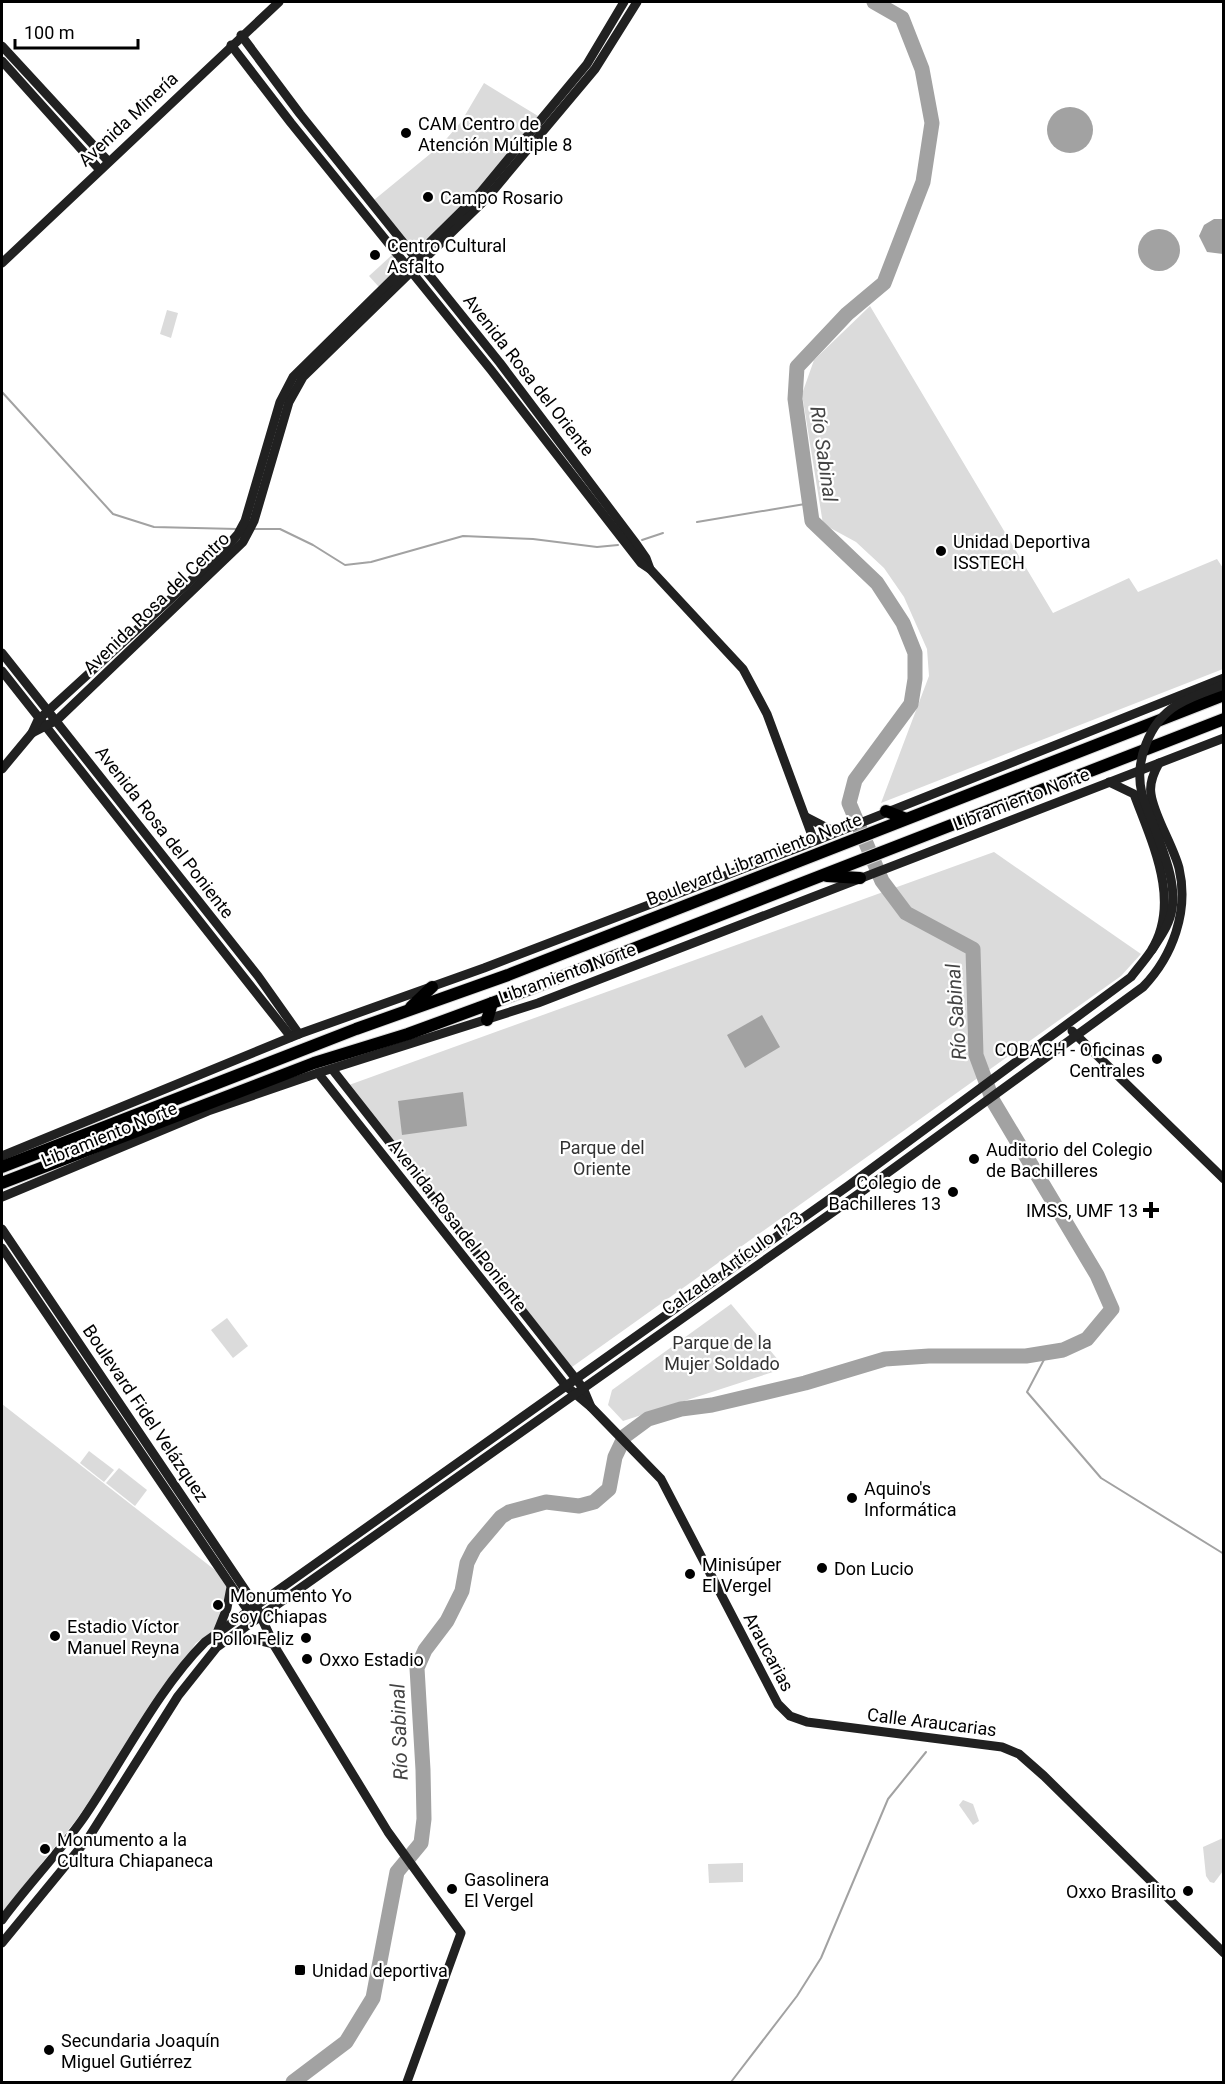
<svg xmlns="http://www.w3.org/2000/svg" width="1225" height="2084" font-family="Roboto,sans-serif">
<rect width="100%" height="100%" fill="#fff"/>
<g fill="#dbdbdb">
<polygon points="484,83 538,116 481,189 422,246 417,241 411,247 374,200 441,145 461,122"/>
<polygon points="392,255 402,266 379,287 369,276"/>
<polygon points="870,306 1053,613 1129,578 1138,592 1217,559 1223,568 1223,669 881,803 929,676 927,649 904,597 884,568 856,542 823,524 802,394 814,360"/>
<polygon points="167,310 178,313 171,338 160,334"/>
<polygon points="994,852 1141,954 1121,976 572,1367 349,1085"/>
<polygon points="731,1304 779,1361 779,1370 623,1421 608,1405 612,1390"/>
<polygon points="227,1318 248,1346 233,1358 211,1330"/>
<polygon points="2,1404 215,1570 226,1586 227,1596 215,1630 196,1643 77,1819 2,1913"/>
<polygon points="89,1451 114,1470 104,1482 80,1463"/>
<polygon points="119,1468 147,1490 135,1506 106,1483"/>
<polygon points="963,1800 973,1804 979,1821 973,1825 959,1805"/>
<polygon points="1223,1838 1223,1871 1214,1883 1210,1882 1206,1876 1203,1847"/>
<polygon points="743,1863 743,1882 709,1883 708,1864"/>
</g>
<g fill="#a2a2a2">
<circle cx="1070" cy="130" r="23"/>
<polygon points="1214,219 1223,219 1223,254 1207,252 1199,236 1204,225"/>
<circle cx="1159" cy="250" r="21"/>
<polygon points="762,1015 780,1047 745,1068 727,1035"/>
<polygon points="463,1092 467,1126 402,1135 398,1101"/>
</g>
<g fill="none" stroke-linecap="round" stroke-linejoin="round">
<g stroke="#a2a2a2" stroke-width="2">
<polyline points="2,392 113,514 154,527 237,529"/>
<polyline points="697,522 811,503"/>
<polyline points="254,529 280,529 313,545 345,565 371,562 463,536 533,539 597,547 618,545"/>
<polyline points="642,540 663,533"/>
<polyline points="1048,1352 1027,1392 1101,1478 1224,1554"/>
<polyline points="731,2082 797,1996 821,1958 888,1799 926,1752"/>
</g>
<polyline stroke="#a2a2a2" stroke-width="15" points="293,2082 346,2042 373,1998 397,1872 421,1843 424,1819 423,1770 417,1668 425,1650 447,1621 462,1591 467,1563 474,1549 501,1517 509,1512 546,1502 579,1506 594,1502 609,1489 615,1457 625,1436 648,1419 681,1409 712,1405 805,1383 885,1359 929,1356 1026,1356 1063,1350 1087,1339 1112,1309 1097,1275 993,1101 976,1055 973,949 906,913 882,881 849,803 855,780 911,704 915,679 915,653 903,623 877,583 812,521 795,399 797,367 847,314 884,283 923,182 932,123 922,69 902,18 874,2"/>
<g stroke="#dbdbdb" stroke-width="14">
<g id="highway">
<polyline points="886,811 904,818"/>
<polyline points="827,876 860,878"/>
<polyline points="411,1007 432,987"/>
<polyline points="487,1020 492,1003"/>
<polyline points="2,1167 356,1029 508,975 1224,695"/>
<polyline points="2,1183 314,1063 408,1034 530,989 1224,719"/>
</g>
</g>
<g stroke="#212121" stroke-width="9">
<polyline points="241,35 300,114 500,363 637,545 646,558 650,569"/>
<polyline points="231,45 291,123 491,370 641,563 650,569 743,669 767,714 814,841"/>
<polyline points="2,46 108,161"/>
<polyline points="2,61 99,169"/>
<polyline points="2,263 279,2"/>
<polyline points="2,653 258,976 299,1034"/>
<polyline points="2,671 291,1037"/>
<polyline points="32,733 57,720 243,542 254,521 289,402 303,377 486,199 595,69 637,2"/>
<polyline points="2,769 32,733 38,720 223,551 238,534 245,521 280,402 293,377 480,193 587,64 624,2"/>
<polyline points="806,817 835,832"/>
<polyline points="1072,1031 1224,1179"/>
<polyline points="332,1069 583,1388 591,1407"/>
<polyline points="318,1073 566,1386 591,1407 661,1479 778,1704 790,1716 807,1722 1002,1747 1019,1754 1044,1776 1224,1953"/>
<polyline points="2,1156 299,1034 484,968 805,845 1224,678"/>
<polyline points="2,1197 208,1111 318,1073 538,1003 1224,738"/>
<polyline points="2,1229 256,1606 275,1647 388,1832 461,1933 407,2082"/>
<polyline points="2,1248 251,1615"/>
<polyline points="217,1633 227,1608 231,1587"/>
<polyline points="235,1635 274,1644"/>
<path d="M 2,1920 C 27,1886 57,1855 82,1820 C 121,1764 157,1690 205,1642 L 848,1186 L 1131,977 C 1137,969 1145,960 1151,951 C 1182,902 1152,843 1134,794 L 1109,782"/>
<path d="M 2,1943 L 89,1837 L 178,1696 L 217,1647 L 857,1195 L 1143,987 C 1173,956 1189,911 1179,868 C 1173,845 1154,816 1151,794 C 1149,783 1154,772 1159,763"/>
</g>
<use href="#highway" stroke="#000" stroke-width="12"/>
<path stroke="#212121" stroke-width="9" d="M 1152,950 C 1160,937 1170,924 1172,909 C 1176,885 1166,859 1158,837 C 1153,823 1146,808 1142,794 C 1134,762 1149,722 1177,705 C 1191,696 1208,691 1224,685"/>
</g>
<g fill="#000" stroke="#fff" stroke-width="2">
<circle cx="406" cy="133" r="6"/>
<circle cx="428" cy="197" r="6"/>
<circle cx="375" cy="255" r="6"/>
<circle cx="941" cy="551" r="6"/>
<circle cx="1157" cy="1059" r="6"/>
<circle cx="974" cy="1159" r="6"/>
<circle cx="953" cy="1192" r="6"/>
<path d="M1148 1201h6v6h6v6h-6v6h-6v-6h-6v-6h6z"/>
<circle cx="852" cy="1498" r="6"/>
<circle cx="822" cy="1568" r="6"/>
<circle cx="690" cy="1574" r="6"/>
<circle cx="218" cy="1605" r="6"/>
<circle cx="55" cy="1636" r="6"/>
<circle cx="306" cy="1638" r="6"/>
<circle cx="307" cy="1659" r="6"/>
<circle cx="45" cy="1849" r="6"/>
<circle cx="452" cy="1889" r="6"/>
<circle cx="1188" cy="1891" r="6"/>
<rect x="294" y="1964" width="12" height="12" rx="3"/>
<circle cx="49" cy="2050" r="6"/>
</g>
<g text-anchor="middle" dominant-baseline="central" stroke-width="4.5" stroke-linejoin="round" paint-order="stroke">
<g font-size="18" fill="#000" stroke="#fff">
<text transform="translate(128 119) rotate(-43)">Avenida Minería</text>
<text transform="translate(529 375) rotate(52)">Avenida Rosa del Oriente</text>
<text transform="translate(156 603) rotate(-44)">Avenida Rosa del Centro</text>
<text transform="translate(1021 799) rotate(-21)">Libramiento Norte</text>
<text transform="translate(165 832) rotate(52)">Avenida Rosa del Poniente</text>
<text transform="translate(754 859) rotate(-21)">Boulevard Libramiento Norte</text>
<text transform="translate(567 973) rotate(-20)">Libramiento Norte</text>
<text transform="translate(109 1134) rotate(-22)">Libramiento Norte</text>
<text transform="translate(458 1225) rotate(52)">Avenida Rosa del Poniente</text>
<text transform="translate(732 1263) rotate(-35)">Calzada Artículo 123</text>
<text transform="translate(146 1413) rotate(56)">Boulevard Fidel Velázquez</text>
<text transform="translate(769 1652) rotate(62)">Araucarias</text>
<text transform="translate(932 1722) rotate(7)">Calle Araucarias</text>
</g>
<g font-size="18" fill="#000" stroke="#fff" text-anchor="start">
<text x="418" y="123">CAM Centro de<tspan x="418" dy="21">Atención Múltiple 8</tspan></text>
<text x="440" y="197">Campo Rosario</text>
<text x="387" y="245">Centro Cultural<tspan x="387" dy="21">Asfalto</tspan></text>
<text x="953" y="541">Unidad Deportiva<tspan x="953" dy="21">ISSTECH</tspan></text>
<text x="1145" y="1049" text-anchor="end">COBACH - Oficinas<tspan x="1145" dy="21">Centrales</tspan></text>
<text x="986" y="1149">Auditorio del Colegio<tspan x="986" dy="21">de Bachilleres</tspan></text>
<text x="941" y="1182" text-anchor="end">Colegio de<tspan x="941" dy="21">Bachilleres 13</tspan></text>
<text x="1138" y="1210" text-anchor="end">IMSS, UMF 13</text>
<text x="864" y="1488">Aquino's<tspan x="864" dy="21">Informática</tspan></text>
<text x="702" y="1564">Minisúper<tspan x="702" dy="21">El Vergel</tspan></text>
<text x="834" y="1568">Don Lucio</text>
<text x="230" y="1595">Monumento Yo<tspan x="230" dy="21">soy Chiapas</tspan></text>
<text x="67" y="1626">Estadio Víctor<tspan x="67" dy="21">Manuel Reyna</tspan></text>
<text x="294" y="1638" text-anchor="end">Pollo Feliz</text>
<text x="319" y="1659">Oxxo Estadio</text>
<text x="57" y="1839">Monumento a la<tspan x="57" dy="21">Cultura Chiapaneca</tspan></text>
<text x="464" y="1879">Gasolinera<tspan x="464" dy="21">El Vergel</tspan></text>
<text x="1176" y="1891" text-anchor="end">Oxxo Brasilito</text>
<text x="312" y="1970">Unidad deportiva</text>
<text x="61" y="2040">Secundaria Joaquín<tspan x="61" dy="21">Miguel Gutiérrez</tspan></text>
</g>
<g font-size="18" fill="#323232" stroke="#fff">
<text x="602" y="1147">Parque del<tspan x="602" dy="21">Oriente</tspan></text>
<text x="722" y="1342">Parque de la<tspan x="722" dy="21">Mujer Soldado</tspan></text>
</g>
<g font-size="20" font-style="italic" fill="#434343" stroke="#fff">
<text transform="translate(824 454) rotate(82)">Río Sabinal</text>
<text transform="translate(956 1012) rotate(-94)">Río Sabinal</text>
<text transform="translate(399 1732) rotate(-92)">Río Sabinal</text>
</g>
</g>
<rect width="1225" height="2084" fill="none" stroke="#000000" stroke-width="6"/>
<path d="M15 39v9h123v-9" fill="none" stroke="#000000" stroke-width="3"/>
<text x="24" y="39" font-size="18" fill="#000000" stroke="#ffffff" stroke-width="4.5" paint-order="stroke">100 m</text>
</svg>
